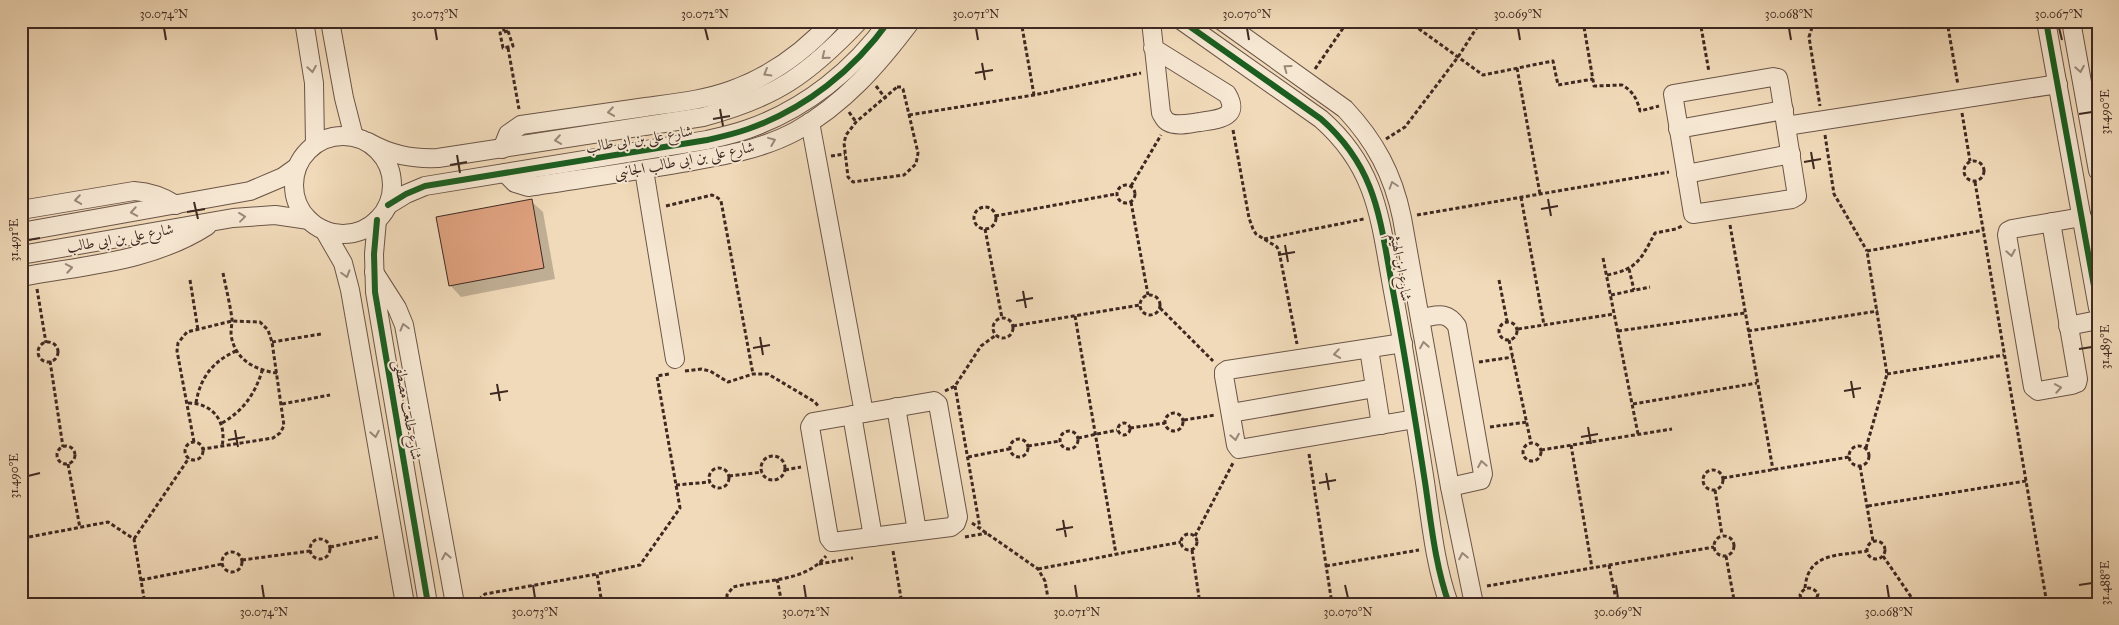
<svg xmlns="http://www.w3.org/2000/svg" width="2119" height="625" font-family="'IM FELL Great Primer',Amiri,serif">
<rect width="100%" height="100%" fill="#f1dab9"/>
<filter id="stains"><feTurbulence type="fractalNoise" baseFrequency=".004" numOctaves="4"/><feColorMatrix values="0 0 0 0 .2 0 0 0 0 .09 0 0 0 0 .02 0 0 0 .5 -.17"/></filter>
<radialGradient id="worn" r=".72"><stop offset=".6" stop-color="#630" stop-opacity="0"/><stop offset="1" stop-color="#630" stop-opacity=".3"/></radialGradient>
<polygon fill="#0003" points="531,201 543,212 555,279 461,297 450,285"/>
<polygon fill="#dda07e" stroke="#3e2922" points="532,199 544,268 449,286 436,217"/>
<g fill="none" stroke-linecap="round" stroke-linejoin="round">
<g stroke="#6b5548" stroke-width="20">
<g id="minor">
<polyline points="304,21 314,83 315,144"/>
<polyline points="330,21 344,98 354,137"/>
<path d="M 1151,21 L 1161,113 C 1163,116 1164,120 1168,122 C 1177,127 1190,123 1200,122 C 1218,119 1241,118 1227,94 L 1153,48"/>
<path d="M 1182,21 L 1321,119 C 1378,169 1380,221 1393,291 C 1405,355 1415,418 1425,482 C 1431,522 1435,565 1449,604"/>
<path d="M 1222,21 L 1345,109 C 1375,141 1393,174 1402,218 L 1450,487 L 1474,604"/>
<polyline points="2046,21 2098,308"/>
<polyline points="2071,21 2098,171"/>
<polygon points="1773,77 1778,78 1779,82 1797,196 1792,199 1693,214 1673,94"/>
<polyline points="810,122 864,413"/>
<polyline points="1786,126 2058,84"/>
<polyline points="1678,129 1784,110"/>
<circle cx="343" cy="185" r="49"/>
<path d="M 368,142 C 391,155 412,159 438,158 L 703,117 C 775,98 808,75 859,21"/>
<path d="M 502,149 L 508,134 L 521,125 C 563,119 605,113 646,107 C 675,103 705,100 732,90 C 770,76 805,51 832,21"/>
<polyline points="644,170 675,359"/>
<path d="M 505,173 L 515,183 L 528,187 C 580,179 631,172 682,163 C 721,156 761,150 796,131 C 844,104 878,65 911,21"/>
<polyline points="1686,174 1791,154"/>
<path d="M 388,205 L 406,194 L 425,186 L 707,140 C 720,137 734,134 748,129 C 805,109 854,70 889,21"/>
<path d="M 21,210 L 134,191 C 150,192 162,196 176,205"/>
<polyline points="377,220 374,254 375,292 428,604"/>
<polyline points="2051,222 2078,379 2077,383 2072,385 2038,391 2033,387 2007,235 2008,231 2012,229 2082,217"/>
<polyline points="324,230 343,263 350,290 405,604"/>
<polyline points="21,232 250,191 283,177 297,167"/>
<polyline points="21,255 233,218 275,215 309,220"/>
<polyline points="374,272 397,308 404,325 455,604"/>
<path d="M 21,277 C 85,265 151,262 207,226"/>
<path d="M 1420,318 C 1437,316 1446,310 1457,326 L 1483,474 L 1481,480 L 1450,487"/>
<polyline points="2068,326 2098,320"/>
<polyline points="1403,343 1227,370 1224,372 1224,376 1236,445 1239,449 1415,419"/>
<polyline points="1369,349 1381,425"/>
<polygon points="934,401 938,404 958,517 956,523 951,527 832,542 829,538 810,427 813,422"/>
<polyline points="896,407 917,531"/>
<polyline points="1231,413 1375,388"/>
<polyline points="852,415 873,537"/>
</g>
</g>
<g stroke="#3e2922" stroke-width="3" stroke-dasharray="4 2.5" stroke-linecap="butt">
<polyline points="503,21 504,32"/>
<polyline points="1021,21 1034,95"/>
<polyline points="1408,21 1483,75 1553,61 1558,85 1593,79"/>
<path d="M 1583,21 L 1594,86 L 1622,85 C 1633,91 1637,99 1640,111 L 1659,106"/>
<polyline points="1700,21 1709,72"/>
<polyline points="1814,21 1809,37 1820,106"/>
<polyline points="1947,21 1958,85"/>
<polygon points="508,31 513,46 503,48 500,33"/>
<polyline points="508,48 519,109"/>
<polyline points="1517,68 1540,194"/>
<polyline points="1315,69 1348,21"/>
<polyline points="876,86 886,99"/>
<polygon points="897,87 901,87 903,89 918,153 916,164 904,175 853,182 848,177 844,143 846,135 856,122"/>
<polyline points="849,112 856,122"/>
<polyline points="1962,113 1970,161"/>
<polyline points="909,115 1034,95 1141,73"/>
<polyline points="1233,130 1249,218 1253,229 1256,234 1277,247 1279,251 1297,344"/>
<polyline points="1825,135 1834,194 1867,251"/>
<polyline points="1386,139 1405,127 1458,57 1481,21"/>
<polyline points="831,156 845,154"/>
<circle cx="1974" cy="171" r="10"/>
<polyline points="1975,182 2047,604"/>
<circle cx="1126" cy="194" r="9"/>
<polyline points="1131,186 1161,135"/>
<polyline points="1521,197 1544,325"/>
<polyline points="1131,202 1148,295"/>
<polyline points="666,206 712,195 718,198 721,201 753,374"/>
<circle cx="985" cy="218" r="11"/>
<polyline points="1417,215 1669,172"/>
<polyline points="995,216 1116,194"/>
<polyline points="1730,225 1773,470"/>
<polyline points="985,229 1002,318"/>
<polyline points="1264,239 1364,219"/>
<polyline points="1603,258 1638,434"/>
<polyline points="1629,269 1634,290"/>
<path d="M 223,273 C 226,288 230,304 232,319 C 232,324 231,329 231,334 C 234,359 254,370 277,373"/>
<path d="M 1607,275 C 1638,269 1641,259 1655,233 L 1676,229 L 1682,226"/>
<polyline points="190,280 198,330"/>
<polyline points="1499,280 1507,321"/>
<polyline points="37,289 46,343"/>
<circle cx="1150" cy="305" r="10"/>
<polyline points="1611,295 1650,287"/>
<polyline points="1160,308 1213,361"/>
<polyline points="1075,316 1116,554"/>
<circle cx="1003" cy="328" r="10"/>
<circle cx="1508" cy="331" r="9"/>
<polyline points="1013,326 1140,305"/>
<polyline points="1518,329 1614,314"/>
<polyline points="1618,331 1745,313"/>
<polyline points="1748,331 1878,311"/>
<polyline points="1509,340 1531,443"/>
<polyline points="272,342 321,334"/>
<circle cx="48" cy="352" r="10"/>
<polyline points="50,361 63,447"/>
<polyline points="1479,362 1513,357"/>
<polyline points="685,371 701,369 710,371 728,382 753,374 768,374 815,402 818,406"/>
<polyline points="1887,374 2004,355"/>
<polyline points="955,386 980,528"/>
<polyline points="945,391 955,386 981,346 996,335"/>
<path d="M 188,403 C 213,403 227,422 222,446"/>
<path d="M 196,403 C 200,378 213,361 236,351"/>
<polyline points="282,404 330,395"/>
<polyline points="1633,404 1757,383"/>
<circle cx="1174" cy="422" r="9"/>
<polyline points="1184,420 1215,415"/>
<circle cx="1124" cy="429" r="6"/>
<path d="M 222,423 C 243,411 255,394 262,371"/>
<polyline points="1490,427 1527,422"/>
<polyline points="1130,428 1165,423"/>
<circle cx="1069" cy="440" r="9"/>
<polyline points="1078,438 1117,430"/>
<circle cx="1019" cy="448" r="9"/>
<polyline points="194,442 177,351 178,343 187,332 232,321 260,322 268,330 272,342 284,426 280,433 273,438 203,449"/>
<circle cx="194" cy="451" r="9"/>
<circle cx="1532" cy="452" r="9"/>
<polyline points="1571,445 1592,568"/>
<circle cx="1859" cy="456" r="10"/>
<polyline points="1028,446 1060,441"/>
<circle cx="66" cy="455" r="9"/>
<polyline points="1866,448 1887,374 1867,251 1984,230"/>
<polyline points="1541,450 1672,429"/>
<polyline points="1309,454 1332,604"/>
<circle cx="773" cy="468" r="12"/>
<polyline points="968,457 1009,449"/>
<polyline points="68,464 80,528"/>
<polyline points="1860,466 1873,541"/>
<circle cx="719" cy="478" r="10"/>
<polyline points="785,470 801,467"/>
<circle cx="1713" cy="480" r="10"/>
<polyline points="729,476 762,472"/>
<polyline points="1723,478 1849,457"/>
<polyline points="676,485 710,482"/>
<polyline points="1715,490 1722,535"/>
<polyline points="1868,506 2026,481"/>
<polyline points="972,523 1038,569 1045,581 1049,604"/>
<circle cx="1189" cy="542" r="8"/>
<circle cx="1724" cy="546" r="10"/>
<polyline points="1195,536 1233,463"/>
<polyline points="965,537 987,533"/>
<polyline points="134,539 189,458"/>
<circle cx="320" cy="549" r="10"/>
<circle cx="1876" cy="550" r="9"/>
<polyline points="21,547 29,537 108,522 134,539 145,604"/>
<polyline points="330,547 378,537"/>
<polyline points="1192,550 1200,604"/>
<polyline points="893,551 902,604"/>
<circle cx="232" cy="562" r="10"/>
<polyline points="1726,556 1734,600"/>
<polyline points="1883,556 1916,604"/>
<polyline points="242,560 310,551"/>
<polyline points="819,564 853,558"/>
<polyline points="1609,565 1617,604"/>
<polyline points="1326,566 1419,550"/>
<polyline points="1038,569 1181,542"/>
<polyline points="777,579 782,604"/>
<polyline points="141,580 222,564"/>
<polyline points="1487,586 1714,547"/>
<path d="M 1805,588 C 1808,552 1838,556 1867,551"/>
<polyline points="474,604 485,594 597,574"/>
<polyline points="602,604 597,574 640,565 680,508 657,376 669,374"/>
<path d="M 727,604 L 727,595 L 733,587 C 764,579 804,583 826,556"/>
<polyline points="1729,604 1734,600 1740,600 1744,604"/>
<polyline points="1775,604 1800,599"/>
<path d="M 1803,604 L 1800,595 C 1804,586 1813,586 1818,594 L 1815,604"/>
</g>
<use href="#minor" stroke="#f6e7d2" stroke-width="18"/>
<g stroke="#f6e7d2" stroke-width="9">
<g id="cycleway">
<path d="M 1182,21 L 1321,119 C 1378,169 1380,221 1393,291 C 1405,355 1415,418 1425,482 C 1431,522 1435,565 1449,604"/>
<polyline points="2046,21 2098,308"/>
<path d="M 388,205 L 406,194 L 425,186 L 707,140 C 720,137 734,134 748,129 C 805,109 854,70 889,21"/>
<polyline points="377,220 374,254 375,292 428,604"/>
</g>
</g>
<use href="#cycleway" stroke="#1b5e20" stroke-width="6"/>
</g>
<defs><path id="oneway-chevron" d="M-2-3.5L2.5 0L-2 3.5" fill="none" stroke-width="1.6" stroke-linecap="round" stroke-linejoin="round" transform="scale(1.25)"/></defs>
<g stroke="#9a887a">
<use href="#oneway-chevron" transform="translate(825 56) rotate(141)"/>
<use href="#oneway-chevron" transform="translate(1287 68) rotate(-144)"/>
<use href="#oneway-chevron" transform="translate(312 69) rotate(81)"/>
<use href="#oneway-chevron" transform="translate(2080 69) rotate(80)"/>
<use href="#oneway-chevron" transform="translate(767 73) rotate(150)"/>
<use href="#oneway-chevron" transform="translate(611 112) rotate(172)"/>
<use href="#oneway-chevron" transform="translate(558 140) rotate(172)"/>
<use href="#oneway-chevron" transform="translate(772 141) rotate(-22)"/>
<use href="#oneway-chevron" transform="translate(1393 185) rotate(-108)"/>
<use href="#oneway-chevron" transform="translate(78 200) rotate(171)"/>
<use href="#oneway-chevron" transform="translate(134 212) rotate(170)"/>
<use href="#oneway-chevron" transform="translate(242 217) rotate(-7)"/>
<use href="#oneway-chevron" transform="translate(2011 253) rotate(80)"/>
<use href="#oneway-chevron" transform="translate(69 268) rotate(-10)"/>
<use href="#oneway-chevron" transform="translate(346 274) rotate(74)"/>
<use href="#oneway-chevron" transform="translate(404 327) rotate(-105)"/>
<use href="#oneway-chevron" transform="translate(1424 345) rotate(-99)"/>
<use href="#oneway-chevron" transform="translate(1337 354) rotate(171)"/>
<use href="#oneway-chevron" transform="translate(2058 388) rotate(-10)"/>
<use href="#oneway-chevron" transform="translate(375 434) rotate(80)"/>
<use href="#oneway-chevron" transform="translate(1235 437) rotate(80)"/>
<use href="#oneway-chevron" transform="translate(1482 464) rotate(-100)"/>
<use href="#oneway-chevron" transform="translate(446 556) rotate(-100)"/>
<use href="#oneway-chevron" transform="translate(1463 556) rotate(-101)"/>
</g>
<path fill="none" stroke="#3e2922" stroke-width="2" d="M 164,28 L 166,40M 435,28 L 437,40M 705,28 L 708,40M 976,28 L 978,40M 1247,28 L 1249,40M 1518,28 L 1520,40M 1789,28 L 1791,40M 2059,28 L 2062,40M 982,63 L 985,80M 975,73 L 993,70M 720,109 L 723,126M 2079,114 L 2092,112M 713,119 L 730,116M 1811,152 L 1814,169M 457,155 L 460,173M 1804,162 L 1821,159M 450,165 L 467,162M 1548,199 L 1551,216M 194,202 L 198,219M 1541,209 L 1558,206M 187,212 L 205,209M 28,240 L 40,238M 1285,245 L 1288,262M 1278,255 L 1295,252M 1023,291 L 1026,308M 1016,301 L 1033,298M 760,337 L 763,355M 753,348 L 770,345M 2079,349 L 2092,347M 1851,381 L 1854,398M 497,384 L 500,401M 1844,391 L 1861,388M 490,394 L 508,391M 1588,427 L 1591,444M 235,430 L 238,447M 1581,437 L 1598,434M 228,440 L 245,437M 1326,473 L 1329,490M 28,476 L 40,473M 1319,483 L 1336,480M 1063,520 L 1066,537M 1056,530 L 1073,527M 262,585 L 264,598M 533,585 L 535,598M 804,585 L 806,598M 1075,585 L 1077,598M 1345,585 L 1348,598M 1616,585 L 1618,598M 1887,585 L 1889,598M 2079,585 L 2092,583"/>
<g text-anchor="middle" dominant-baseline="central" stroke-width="4" stroke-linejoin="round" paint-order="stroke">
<g font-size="15" fill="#3e2922" stroke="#f6e7d2">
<text transform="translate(639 139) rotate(-9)">شارع على بن ابى طالب</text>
<text transform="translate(684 160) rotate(-11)">شارع على بن ابى طالب الجانبى</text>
<text transform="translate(120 238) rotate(-10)">شارع على بن ابى طالب</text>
<text transform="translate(1401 267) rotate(80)">شارع ابن الهيثم</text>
<text transform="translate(408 410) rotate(80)">شارع طلعت مصطفى</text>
</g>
</g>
<rect width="2119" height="625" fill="none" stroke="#f1dab9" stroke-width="55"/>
<rect x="28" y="28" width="2064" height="570" fill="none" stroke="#3e2922" stroke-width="2"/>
<g font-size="12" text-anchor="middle" fill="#3e2922">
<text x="164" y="18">30.074°N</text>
<text x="435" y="18">30.073°N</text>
<text x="705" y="18">30.072°N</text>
<text x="976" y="18">30.071°N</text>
<text x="1247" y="18">30.070°N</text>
<text x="1518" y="18">30.069°N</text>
<text x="1789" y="18">30.068°N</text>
<text x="2059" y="18">30.067°N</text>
<text transform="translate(2105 112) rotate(-90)" y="4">31.490°E</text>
<text transform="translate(14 240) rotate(-90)" y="4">31.491°E</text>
<text transform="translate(2105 347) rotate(-90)" y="4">31.489°E</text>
<text transform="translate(14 476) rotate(-90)" y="4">31.490°E</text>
<text transform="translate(2105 583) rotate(-90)" y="4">31.488°E</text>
<text x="264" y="616">30.074°N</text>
<text x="535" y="616">30.073°N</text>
<text x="806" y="616">30.072°N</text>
<text x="1077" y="616">30.071°N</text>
<text x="1348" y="616">30.070°N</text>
<text x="1618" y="616">30.069°N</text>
<text x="1889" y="616">30.068°N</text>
</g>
<rect width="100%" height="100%" filter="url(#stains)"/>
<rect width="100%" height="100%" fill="url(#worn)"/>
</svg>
